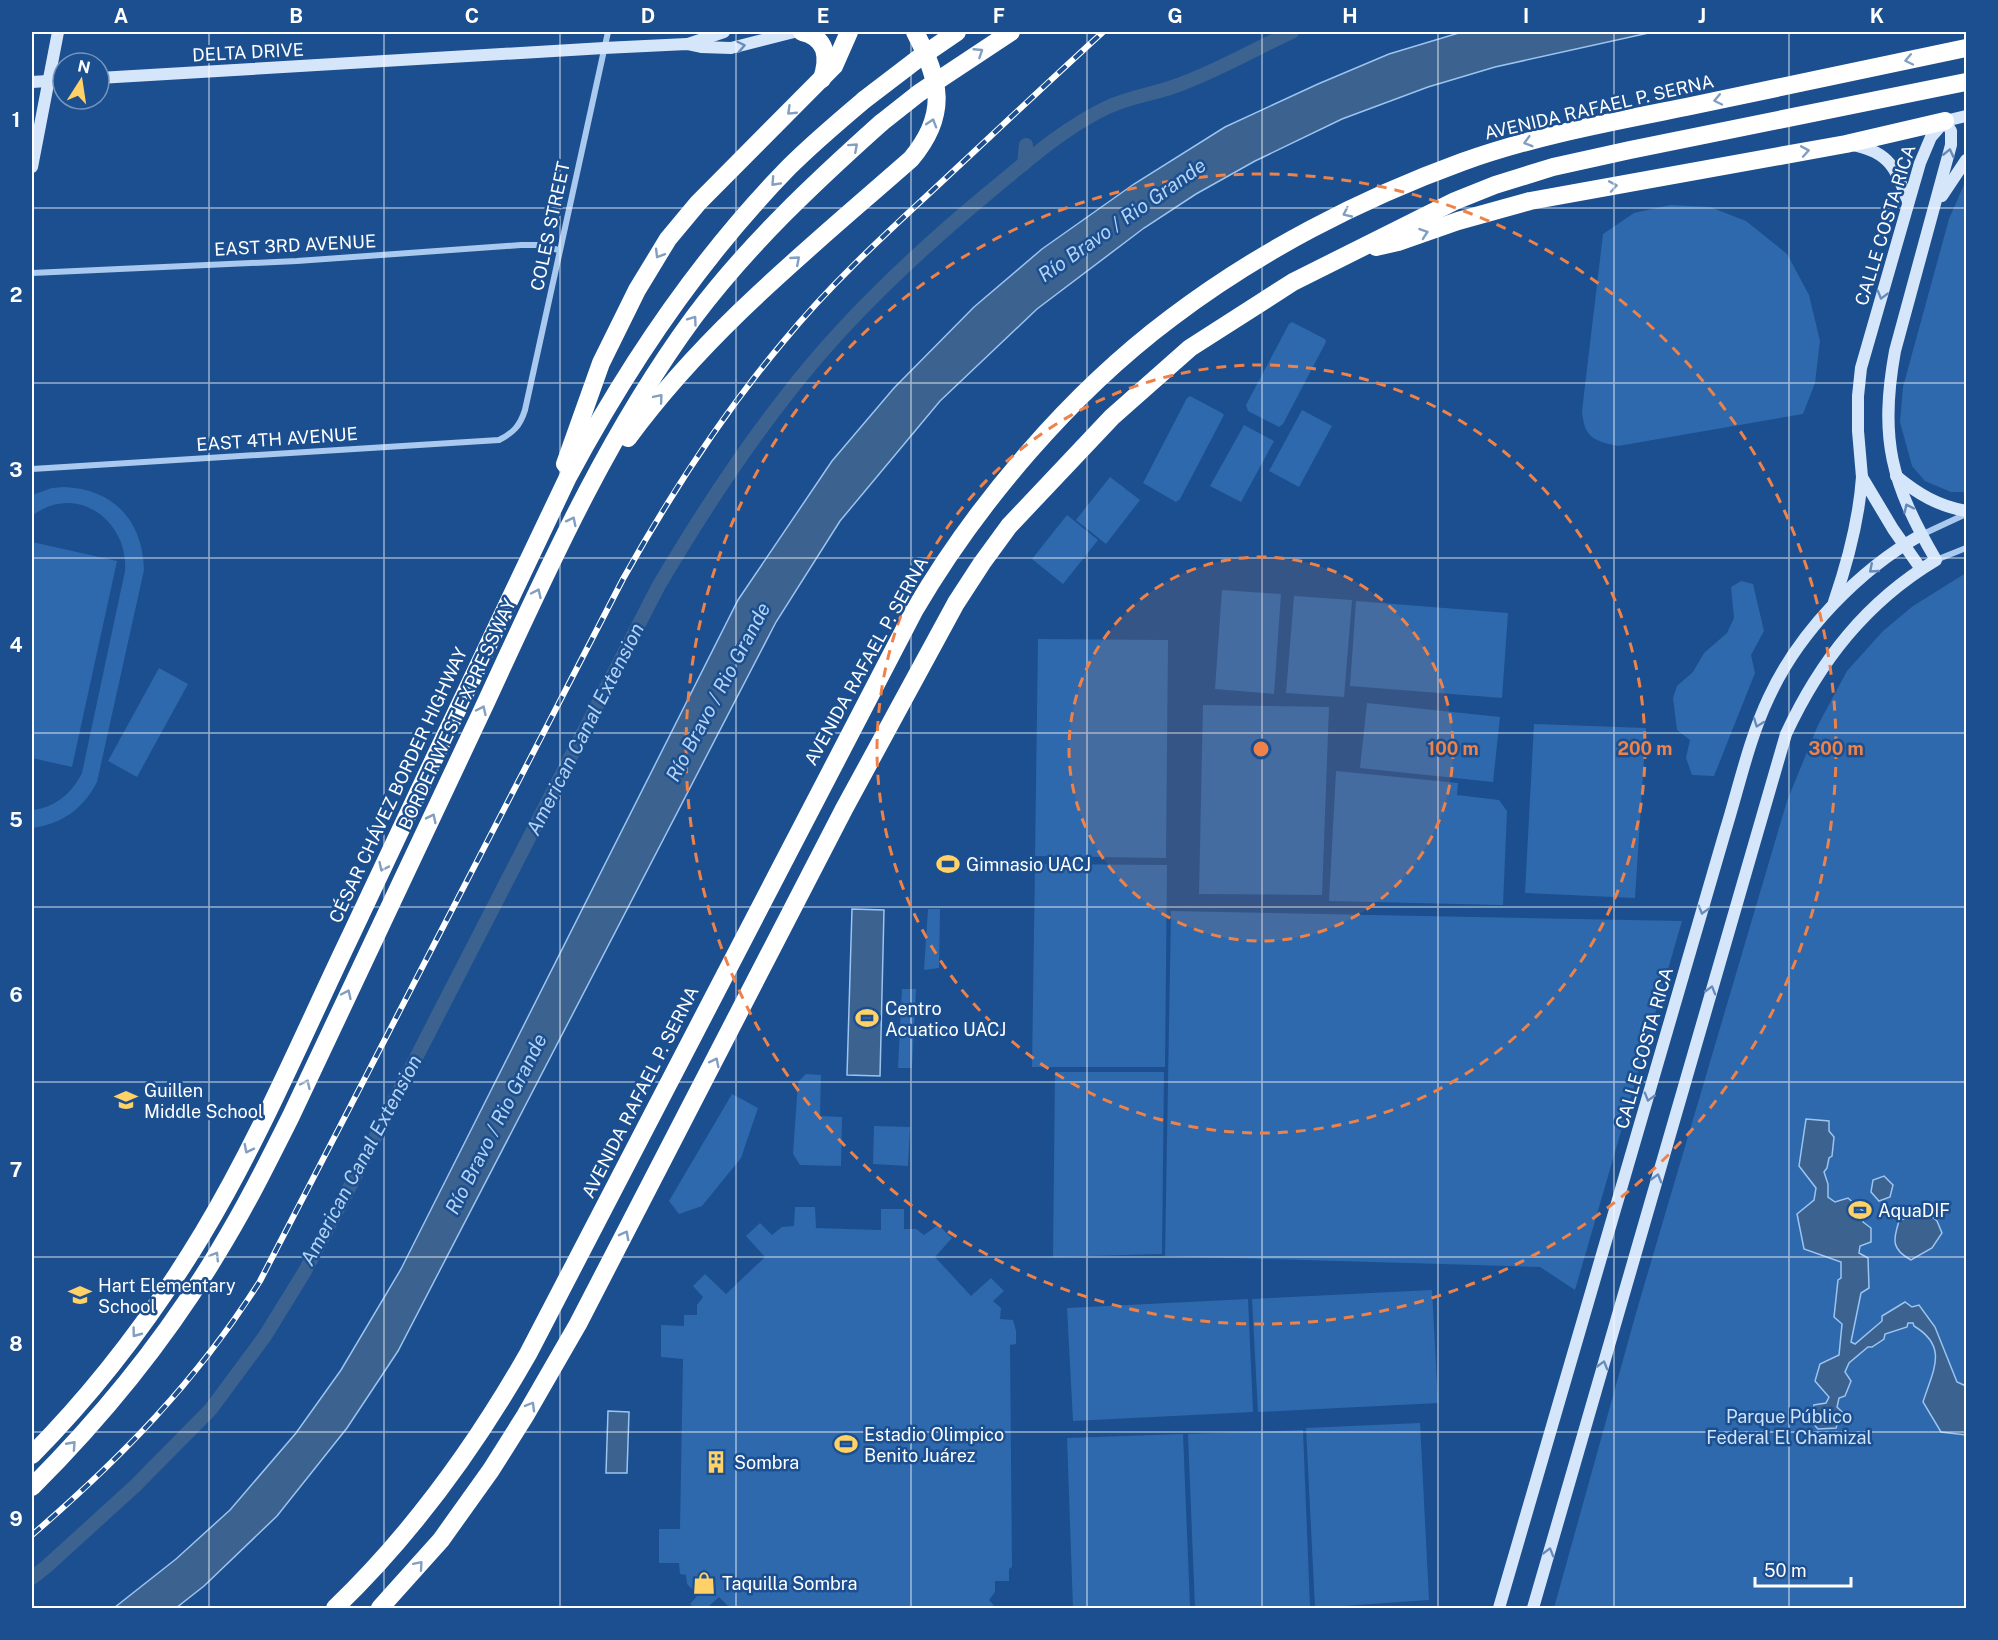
<svg xmlns="http://www.w3.org/2000/svg" width="1998" height="1640" font-family="'Public Sans',sans-serif">
<rect width="100%" height="100%" fill="#1b4f8f"/>
<g fill="#2e69ad">
<polygon points="1966,180 1966,492 1951,492 1925,481 1912,466 1900,422 1903,387 1949,219"/>
<path d="M 1670,205 L 1710,207 L 1746,221 L 1787,254 L 1809,295 L 1820,341 L 1815,383 L 1803,414 L 1618,446 C 1594,441 1584,438 1582,411 L 1603,234 L 1634,213 Z"/>
<polygon points="1292,322 1325,339 1326,342 1283,424 1279,427 1248,411 1246,405 1289,324"/>
<polygon points="1190,396 1222,413 1224,415 1180,499 1176,502 1143,483 1187,398"/>
<polygon points="1302,410 1332,426 1299,487 1269,471"/>
<polygon points="1244,425 1274,441 1241,502 1210,486"/>
<polygon points="1110,477 1140,500 1106,544 1076,520"/>
<path d="M 64,487 C 113,489 143,520 144,570 L 97,782 C 83,809 62,824 32,828 L 32,810 C 55,808 72,793 82,773 L 125,571 C 129,520 75,482 32,516 L 32,495 L 52,488 Z"/>
<polygon points="1067,515 1098,540 1063,584 1032,559"/>
<polygon points="32,542 117,561 72,767 32,758"/>
<polygon points="1966,573 1966,1608 1554,1608 1638,1306 1787,801 1818,725 1847,671 1883,631 1913,606"/>
<polygon points="1741,581 1753,584 1764,631 1751,655 1755,673 1714,776 1692,775 1686,758 1690,740 1677,730 1673,698 1677,686 1693,672 1704,653 1727,633 1734,618 1731,587"/>
<polygon points="1222,590 1281,594 1274,694 1215,689"/>
<polygon points="1294,596 1352,600 1344,697 1286,693"/>
<polygon points="1356,601 1508,613 1502,698 1350,686"/>
<polygon points="1038,639 1168,640 1166,858 1035,856"/>
<polygon points="159,668 188,684 137,777 108,761"/>
<polygon points="1367,703 1500,717 1493,782 1360,768"/>
<polygon points="1203,705 1329,707 1322,895 1199,894"/>
<polygon points="1534,724 1646,728 1635,898 1525,893"/>
<polygon points="1336,771 1458,783 1457,795 1499,800 1507,811 1503,905 1329,901"/>
<polygon points="1035,864 1167,865 1165,1067 1032,1067"/>
<polygon points="928,909 940,909 939,968 924,970"/>
<polygon points="1171,911 1682,921 1575,1290 1540,1267 1165,1256"/>
<polygon points="902,989 916,989 912,1068 898,1068"/>
<polygon points="1055,1072 1164,1072 1162,1254 1053,1257"/>
<polygon points="806,1074 821,1075 820,1116 842,1117 841,1166 800,1165 793,1154 798,1082"/>
<polygon points="732,1094 758,1108 741,1158 702,1206 679,1214 669,1201"/>
<polygon points="874,1126 910,1127 908,1166 873,1164"/>
<polygon points="795,1207 815,1207 816,1228 881,1230 881,1209 904,1209 904,1229 916,1229 924,1235 938,1225 952,1238 935,1257 971,1296 991,1278 1004,1291 993,1301 1001,1308 1000,1319 1013,1320 1016,1331 1016,1344 1010,1345 1012,1567 1009,1569 1009,1581 995,1581 995,1592 989,1600 996,1608 730,1608 719,1597 707,1608 695,1608 690,1604 698,1595 687,1584 686,1575 680,1574 679,1563 659,1563 659,1529 680,1529 683,1359 661,1357 661,1325 684,1326 684,1315 697,1315 697,1305 703,1297 693,1286 705,1274 726,1294 765,1257 746,1236 760,1223 772,1235 782,1227 794,1226"/>
<polygon points="1432,1290 1438,1403 1258,1412 1252,1299"/>
<polygon points="1248,1299 1253,1412 1073,1421 1067,1308"/>
<polygon points="1420,1423 1429,1600 1315,1608 1306,1428"/>
<polygon points="1303,1430 1310,1608 1195,1608 1188,1434"/>
<polygon points="1183,1434 1190,1608 1073,1608 1067,1438"/>
</g>
<g fill="#3c6290" stroke="#9cc4f0" stroke-width="1.5">
<polygon points="1462,32 1653,32 1495,67 1428,87 1342,119 1255,161 1196,194 1144,228 1037,309 940,401 840,521 776,622 398,1351 347,1428 277,1516 204,1586 176,1608 114,1608 176,1559 230,1510 296,1433 341,1370 401,1269 738,600 832,461 894,388 974,307 1042,249 1134,184 1225,127 1318,84 1389,54"/>
<polygon points="852,909 884,910 880,1076 847,1075"/>
<path d="M 1806,1119 L 1829,1121 L 1829,1131 L 1834,1137 L 1832,1156 L 1829,1158 L 1827,1168 L 1824,1172 L 1828,1184 L 1828,1197 L 1835,1202 L 1848,1198 L 1864,1212 L 1863,1222 L 1871,1228 L 1871,1242 L 1860,1246 L 1859,1253 L 1868,1258 L 1869,1288 L 1861,1293 L 1851,1342 L 1855,1344 L 1882,1321 L 1882,1316 L 1905,1302 L 1912,1307 L 1919,1305 L 1935,1327 L 1957,1382 L 1966,1386 L 1966,1435 L 1941,1432 L 1923,1402 C 1933,1370 1949,1347 1914,1326 L 1913,1323 L 1908,1323 L 1907,1327 L 1885,1334 L 1884,1339 L 1872,1347 L 1868,1347 L 1849,1363 L 1845,1372 L 1851,1381 L 1845,1396 L 1839,1398 L 1837,1407 L 1842,1412 L 1836,1428 L 1818,1429 L 1810,1420 L 1814,1405 L 1826,1403 L 1829,1397 L 1815,1381 L 1820,1364 L 1839,1355 L 1842,1324 L 1834,1317 L 1838,1280 L 1841,1278 L 1841,1262 L 1804,1249 L 1797,1214 L 1814,1200 L 1816,1188 L 1799,1166 Z"/>
<polygon points="1884,1176 1893,1185 1890,1197 1879,1201 1871,1192 1873,1180"/>
<path d="M 1924,1210 L 1937,1221 L 1942,1233 L 1932,1248 L 1911,1260 C 1891,1249 1893,1240 1899,1221 Z"/>
<polygon points="608,1411 629,1412 627,1473 606,1473"/>
</g>
<g fill="none" stroke-linecap="round" stroke-linejoin="round">
<g stroke="#3c6290" stroke-width="14">
<polyline points="1024,164 1026,145"/>
<path d="M 32,1578 L 47,1566 L 135,1486 L 211,1409 L 265,1336 L 305,1271 L 346,1194 L 658,587 C 698,519 740,454 789,392 C 846,318 916,253 987,194 C 1025,163 1063,128 1108,107 C 1132,96 1161,93 1186,82 C 1222,68 1257,48 1292,32"/>
</g>
<g stroke="#a9c9ee" stroke-width="6">
<polyline points="32,273 297,261 521,245 536,245 559,250"/>
<path d="M 32,469 L 499,440 C 513,433 520,426 525,410 L 608,32"/>
<polyline points="1921,535 1966,514"/>
<polyline points="1936,560 1966,548"/>
</g>
<g stroke="#d6e6fa" stroke-width="12">
<polyline points="688,44 724,32"/>
<polyline points="99,78 604,48 687,44 701,47 731,48 794,32"/>
<polyline points="32,82 63,80"/>
<polyline points="1945,121 1966,116"/>
<path d="M 1853,145 C 1890,152 1896,169 1908,202"/>
<polyline points="32,167 58,32"/>
<polyline points="1942,196 1966,160"/>
<path d="M 1896,476 C 1918,494 1938,506 1966,511"/>
<polyline points="1921,569 1893,529 1862,477 1858,431 1858,396 1861,368 1920,163 1931,137 1944,122"/>
<path d="M 1834,602 C 1848,561 1859,520 1862,477"/>
<path d="M 1499,1608 L 1725,832 C 1739,787 1749,739 1769,697 C 1799,632 1859,570 1921,535"/>
<path d="M 1533,1608 L 1786,734 C 1820,661 1866,602 1936,560 C 1891,483 1879,439 1895,351 L 1951,145 L 1951,131 L 1945,121"/>
</g>
<g stroke="#fff" stroke-width="18">
<path d="M 802,32 C 827,38 829,57 822,79"/>
<polyline points="1376,247 1398,242 1458,221 1530,201 1846,144 1945,121"/>
<path d="M 628,438 C 707,330 811,247 911,159 C 949,114 940,80 915,32"/>
<polyline points="565,464 601,363 637,290 668,239 698,203 834,66 849,32"/>
<path d="M 32,1455 C 98,1388 155,1313 203,1233 C 260,1138 303,1035 351,935 C 423,782 495,630 568,477 C 628,365 700,258 789,167 C 813,143 838,122 864,100"/>
<path d="M 32,1487 C 103,1416 166,1339 218,1252 C 245,1208 268,1162 291,1116 C 354,981 418,847 481,713 C 544,577 605,438 694,317 C 748,245 814,183 881,123"/>
<path d="M 335,1608 C 412,1534 475,1447 528,1354 L 914,611 C 977,503 1071,393 1171,318 C 1258,252 1360,199 1462,162 C 1534,136 1611,122 1686,107 C 1779,87 1873,68 1966,48"/>
<polyline points="380,1608 441,1540 491,1470 525,1416 578,1324 844,809 956,603 982,563 1009,526 1112,417 1190,348 1293,282 1455,201 1495,185 1553,167 1630,150 1966,82"/>
</g>
<g stroke="#fff" stroke-width="6">
<path id="rail" d="M 32,1535 C 121,1458 196,1382 260,1281 L 623,579 C 670,495 721,416 783,342 C 828,287 881,238 933,190 C 990,137 1046,84 1103,32"/>
</g>
<use href="#rail" stroke="#1b4f8f" stroke-width="4" stroke-dasharray="11" stroke-linecap="butt"/>
<g stroke="#fff" stroke-width="18">
<polyline points="864,100 919,58 957,32"/>
<polyline points="881,123 919,93 1011,32"/>
</g>
</g>
<defs><path id="oneway-chevron" d="M-2-3.5L2.5 0L-2 3.5" fill="none" stroke-width="1.6" stroke-linecap="round" stroke-linejoin="round" transform="scale(1.5)"/></defs>
<g stroke="#668bba">
<use href="#oneway-chevron" transform="translate(741 46) rotate(-12)"/>
<use href="#oneway-chevron" transform="translate(1949 153) rotate(-77)"/>
<use href="#oneway-chevron" transform="translate(1882 295) rotate(106)"/>
<use href="#oneway-chevron" transform="translate(1908 508) rotate(-115)"/>
<use href="#oneway-chevron" transform="translate(1873 569) rotate(139)"/>
<use href="#oneway-chevron" transform="translate(1758 723) rotate(111)"/>
<use href="#oneway-chevron" transform="translate(1703 910) rotate(106)"/>
<use href="#oneway-chevron" transform="translate(1711 990) rotate(-74)"/>
<use href="#oneway-chevron" transform="translate(1649 1097) rotate(106)"/>
<use href="#oneway-chevron" transform="translate(1657 1178) rotate(-74)"/>
<use href="#oneway-chevron" transform="translate(1603 1365) rotate(-74)"/>
<use href="#oneway-chevron" transform="translate(1549 1552) rotate(-74)"/>
</g>
<g stroke="#829ec1">
<use href="#oneway-chevron" transform="translate(979 52) rotate(-33)"/>
<use href="#oneway-chevron" transform="translate(1909 60) rotate(168)"/>
<use href="#oneway-chevron" transform="translate(1718 100) rotate(168)"/>
<use href="#oneway-chevron" transform="translate(791 111) rotate(136)"/>
<use href="#oneway-chevron" transform="translate(932 123) rotate(-73)"/>
<use href="#oneway-chevron" transform="translate(1528 142) rotate(164)"/>
<use href="#oneway-chevron" transform="translate(854 147) rotate(-42)"/>
<use href="#oneway-chevron" transform="translate(1805 151) rotate(-10)"/>
<use href="#oneway-chevron" transform="translate(775 182) rotate(133)"/>
<use href="#oneway-chevron" transform="translate(1613 186) rotate(-10)"/>
<use href="#oneway-chevron" transform="translate(1347 213) rotate(155)"/>
<use href="#oneway-chevron" transform="translate(1424 233) rotate(-19)"/>
<use href="#oneway-chevron" transform="translate(659 254) rotate(121)"/>
<use href="#oneway-chevron" transform="translate(796 260) rotate(-41)"/>
<use href="#oneway-chevron" transform="translate(693 320) rotate(-54)"/>
<use href="#oneway-chevron" transform="translate(659 398) rotate(-50)"/>
<use href="#oneway-chevron" transform="translate(572 521) rotate(-63)"/>
<use href="#oneway-chevron" transform="translate(537 593) rotate(-65)"/>
<use href="#oneway-chevron" transform="translate(482 710) rotate(-65)"/>
<use href="#oneway-chevron" transform="translate(432 818) rotate(-64)"/>
<use href="#oneway-chevron" transform="translate(383 867) rotate(115)"/>
<use href="#oneway-chevron" transform="translate(347 994) rotate(-65)"/>
<use href="#oneway-chevron" transform="translate(715 1062) rotate(-63)"/>
<use href="#oneway-chevron" transform="translate(306 1084) rotate(-65)"/>
<use href="#oneway-chevron" transform="translate(248 1149) rotate(117)"/>
<use href="#oneway-chevron" transform="translate(625 1235) rotate(-62)"/>
<use href="#oneway-chevron" transform="translate(215 1256) rotate(-58)"/>
<use href="#oneway-chevron" transform="translate(136 1333) rotate(127)"/>
<use href="#oneway-chevron" transform="translate(531 1406) rotate(-60)"/>
<use href="#oneway-chevron" transform="translate(72 1445) rotate(-48)"/>
<use href="#oneway-chevron" transform="translate(419 1565) rotate(-49)"/>
</g>
<path fill="none" stroke="#fff" stroke-width="1.5" stroke-opacity="0.55" d="M 209,32 L 209,1608M 384,32 L 384,1608M 560,32 L 560,1608M 736,32 L 736,1608M 911,32 L 911,1608M 1087,32 L 1087,1608M 1262,32 L 1262,1608M 1438,32 L 1438,1608M 1614,32 L 1614,1608M 1789,32 L 1789,1608M 32,208 L 1966,208M 32,383 L 1966,383M 32,558 L 1966,558M 32,733 L 1966,733M 32,907 L 1966,907M 32,1082 L 1966,1082M 32,1257 L 1966,1257M 32,1432 L 1966,1432"/>
<circle cx="1261" cy="749" r="192" fill="#ee8249" fill-opacity=".12"/>
<g fill="none" stroke="#ee8249" stroke-width="3" stroke-dasharray="10 8">
<circle cx="1261" cy="749" r="192"/>
<circle cx="1261" cy="749" r="384"/>
<circle cx="1261" cy="749" r="575"/>
</g>
<defs>
<g id="stadium-bare" transform="scale(1.8)"><path d="M0-5a6.5 5 0 1 0 0 10a6.5 5 0 1 0 0-10ZM-3.5-1.8h7v3.6h-7Z" fill="#ffd166" stroke="#1b4f8f" stroke-width="2.5" paint-order="stroke"/></g>
<g id="school-bare" transform="scale(1.8)"><path d="M0-5L7-2L0 1L-7-2ZM-4 1L0 2.5L4 1V4Q0 6-4 4Z" fill="#ffd166" stroke="#1b4f8f" stroke-width="2.5" paint-order="stroke"/></g>
<g id="building-bare" transform="scale(1.8)"><path d="M-4-6H4V6H1V3H-1V6H-4ZM-2.5-4.3h1.7v1.8h-1.7ZM.8-4.3h1.7v1.8H.8ZM-2.5-1h1.7V.8h-1.7ZM.8-1h1.7V.8H.8Z" fill="#ffd166" stroke="#1b4f8f" stroke-width="2.5" paint-order="stroke"/></g>
<g id="shop-bare" transform="scale(1.8)"><path d="M-5-2.5h2.3a2.7 3.5 0 0 1 5.4 0H5L5.5 6h-11ZM-1.5-2.5h3a1.5 2.3 0 0 0-3 0Z" fill="#ffd166" stroke="#1b4f8f" stroke-width="2.5" paint-order="stroke"/></g>
</defs>
<g fill-rule="evenodd">
<use href="#stadium-bare" x="948" y="864"/>
<use href="#stadium-bare" x="867" y="1018"/>
<use href="#school-bare" x="126" y="1100"/>
<use href="#stadium-bare" x="1860" y="1210"/>
<use href="#school-bare" x="80" y="1295"/>
<use href="#stadium-bare" x="846" y="1444"/>
<use href="#building-bare" x="716" y="1462"/>
<use href="#shop-bare" x="704" y="1583"/>
</g>
<g text-anchor="middle" dominant-baseline="central" stroke-width="5" stroke-linejoin="round" paint-order="stroke">
<g font-size="18" fill="#fff" stroke="#1b4f8f">
<text transform="translate(248 52) rotate(-3)">DELTA DRIVE</text>
<text transform="translate(1599 107) rotate(-13)">AVENIDA RAFAEL P. SERNA</text>
<text transform="translate(1885 225) rotate(-73)">CALLE COSTA RICA</text>
<text transform="translate(550 226) rotate(-78)">COLES STREET</text>
<text transform="translate(295 245) rotate(-3)">EAST 3RD AVENUE</text>
<text transform="translate(277 439) rotate(-4)">EAST 4TH AVENUE</text>
<text transform="translate(866 661) rotate(-61)">AVENIDA RAFAEL P. SERNA</text>
<text transform="translate(457 714) rotate(-65)">BORDER WEST EXPRESSWAY</text>
<text transform="translate(398 785) rotate(-65)">CÉSAR CHÁVEZ BORDER HIGHWAY</text>
<text transform="translate(1644 1048) rotate(-74)">CALLE COSTA RICA</text>
<text transform="translate(640 1092) rotate(-63)">AVENIDA RAFAEL P. SERNA</text>
</g>
<g font-size="18" fill="#fff" stroke="#1b4f8f" text-anchor="start">
<text x="966" y="864">Gimnasio UACJ</text>
<text x="885" y="1008">Centro<tspan x="885" dy="21">Acuatico UACJ</tspan></text>
<text x="144" y="1090">Guillen<tspan x="144" dy="21">Middle School</tspan></text>
<text x="1878" y="1210">AquaDIF</text>
<text x="98" y="1285">Hart Elementary<tspan x="98" dy="21">School</tspan></text>
<text x="864" y="1434">Estadio Olimpico<tspan x="864" dy="21">Benito Juárez</tspan></text>
<text x="734" y="1462">Sombra</text>
<text x="722" y="1583">Taquilla Sombra</text>
</g>
<g font-size="18" fill="#cfe3fa" stroke="#1b4f8f">
<text x="1789" y="1416">Parque Público<tspan x="1789" dy="21">Federal El Chamizal</tspan></text>
</g>
<g font-size="20" font-style="italic" fill="#b5d3f5" stroke="#1b4f8f">
<text transform="translate(1122 220) rotate(-35)">Río Bravo / Rio Grande</text>
<text transform="translate(718 692) rotate(-62)">Río Bravo / Rio Grande</text>
<text transform="translate(585 729) rotate(-63)">American Canal Extension</text>
<text transform="translate(496 1124) rotate(-63)">Río Bravo / Rio Grande</text>
<text transform="translate(361 1160) rotate(-62)">American Canal Extension</text>
</g>
</g>
<circle cx="1261" cy="749" r="9" fill="#ee8249" stroke="#1b4f8f" stroke-width="3"/>
<g font-size="18" text-anchor="middle" font-weight="bold" fill="#ee8249" stroke="#1b4f8f" stroke-width="5" stroke-linejoin="round" paint-order="stroke">
<text x="1453" y="755">100 m</text>
<text x="1645" y="755">200 m</text>
<text x="1836" y="755">300 m</text>
</g>
<rect width="1998" height="1640" fill="none" stroke="#1b4f8f" stroke-width="66"/>
<g transform="translate(81 81) rotate(12)"><circle r="28" fill="#1b4f8f" stroke="#7695bc" stroke-width="1.5"/>
<path d="M0-4.5L10 22L0 15L-10 22Z" fill="#ffd166"/>
<text y="-9" font-size="16" font-weight="bold" text-anchor="middle" fill="#ffffff">N</text>
</g>
<path d="M1755 1577v9h96v-9" fill="none" stroke="#ffffff" stroke-width="3"/>
<text x="1764" y="1577" font-size="18" fill="#ffffff" stroke="#1b4f8f" stroke-width="4.5" paint-order="stroke">50 m</text>
<rect x="33" y="33" width="1932" height="1574" fill="none" stroke="#fff" stroke-width="2"/>
<g font-size="20" text-anchor="middle" font-weight="bold" fill="#fff">
<text x="121" y="23">A</text>
<text x="296" y="23">B</text>
<text x="472" y="23">C</text>
<text x="648" y="23">D</text>
<text x="823" y="23">E</text>
<text x="999" y="23">F</text>
<text x="1175" y="23">G</text>
<text x="1350" y="23">H</text>
<text x="1526" y="23">I</text>
<text x="1702" y="23">J</text>
<text x="1877" y="23">K</text>
<text x="16" y="127">1</text>
<text x="16" y="302">2</text>
<text x="16" y="477">3</text>
<text x="16" y="652">4</text>
<text x="16" y="827">5</text>
<text x="16" y="1002">6</text>
<text x="16" y="1177">7</text>
<text x="16" y="1351">8</text>
<text x="16" y="1526">9</text>
</g>
</svg>
